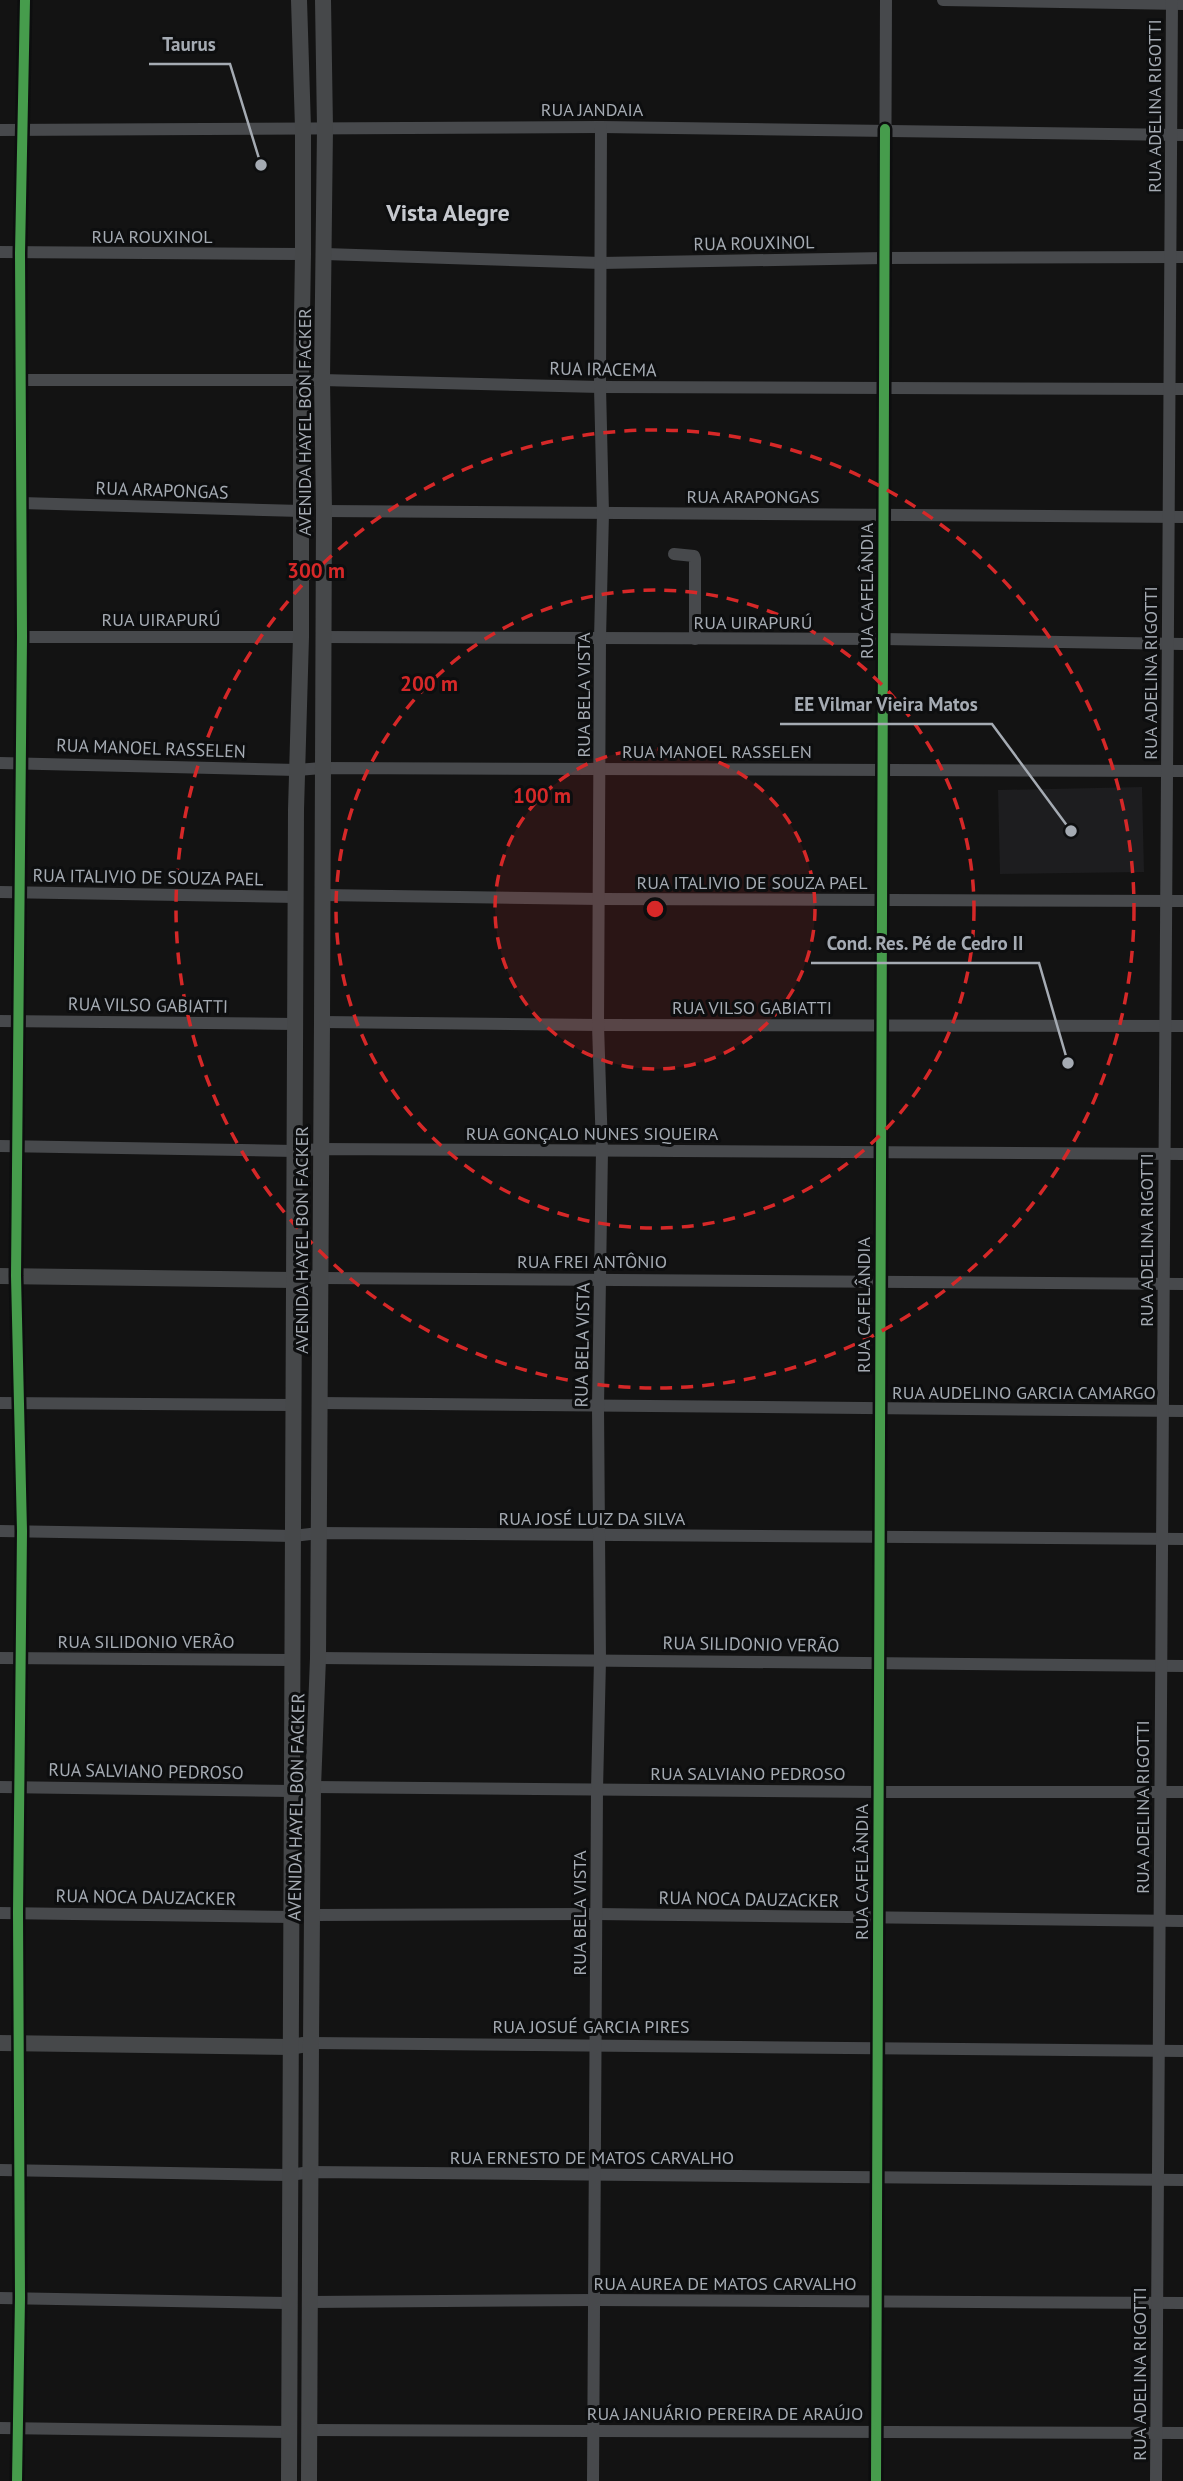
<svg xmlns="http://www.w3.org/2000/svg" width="1183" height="2481" font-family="'PT Sans',sans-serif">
<rect width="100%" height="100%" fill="#131313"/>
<polygon fill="#1d1d1f" points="1142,787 1144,872 1000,874 998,790"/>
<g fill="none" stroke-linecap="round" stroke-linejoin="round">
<g stroke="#47494c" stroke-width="12">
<polyline points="943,0 1183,4"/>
<polyline points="0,130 601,127 1183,135"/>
<polyline points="0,252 303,254"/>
<polyline points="325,254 601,263 884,258 1183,257"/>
<polyline points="22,380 322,380 600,387 1183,389"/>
<polyline points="21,503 301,511"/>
<polyline points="324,511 1183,517"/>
<polyline points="674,554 694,556 695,559 695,639"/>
<polyline points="22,637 301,637"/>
<polyline points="323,637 883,639 1183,644"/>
<polyline points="0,763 297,770 322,768 1183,771"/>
<polyline points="0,892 296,897"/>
<polyline points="322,895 600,899 1183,901"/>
<polyline points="0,1021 295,1024"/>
<polyline points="322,1022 598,1025 1183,1026"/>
<polyline points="0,1146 295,1151 321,1149 1183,1154"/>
<polyline points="320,1278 1183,1284"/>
<polyline points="0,1403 294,1405"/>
<polyline points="319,1403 1183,1411"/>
<polyline points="0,1531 293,1536 319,1533 1183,1539"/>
<polyline points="0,1658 292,1660"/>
<polyline points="318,1658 1183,1666"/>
<polyline points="0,1787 292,1791"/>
<polyline points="313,1787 878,1792 1183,1792"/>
<polyline points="0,1913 292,1917"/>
<polyline points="314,1915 596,1914 1183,1921"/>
<polyline points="311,2043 1183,2051"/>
<polyline points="0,2170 290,2175 310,2172 1183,2180"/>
<polyline points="0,2298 288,2303"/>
<polyline points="309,2302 594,2300 1183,2303"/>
<polyline points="0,2428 289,2432"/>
<polyline points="309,2430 1183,2433"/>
<polyline points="17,2481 20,2298 18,1913 22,1531 16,1276 22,637 20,253 25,0"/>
<polyline points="593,2481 597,1790 600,1660 598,1407 602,1150 598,1025 600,639 603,513 600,387 601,127"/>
<polyline points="876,2481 886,0"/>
<polyline points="1156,2481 1172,0"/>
</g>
<g stroke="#46484a" stroke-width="16">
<polyline points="0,1276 294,1280 320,1278"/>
<polyline points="0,2043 291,2047 302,2045"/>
<polyline points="289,2481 296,810 301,637 301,380 303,254 303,128 299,0"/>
<polyline points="309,2481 311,2043 313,1787 318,1658 322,1022 324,511 322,380 325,128 323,0"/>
</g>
<g stroke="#0d0e0f" stroke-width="15">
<g id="cycleway">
<polyline points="17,2481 20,2298 18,1913 22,1531 16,1276 22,637 20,253 25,0"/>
<polyline points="876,2481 885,129"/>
</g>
</g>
<use href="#cycleway" stroke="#469c4c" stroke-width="10"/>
</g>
<circle cx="655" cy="909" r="160" fill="#d62828" fill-opacity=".12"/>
<g fill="none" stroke="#d62828" stroke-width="3.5" stroke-dasharray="12 9">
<circle cx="655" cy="909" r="160"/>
<circle cx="655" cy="909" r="319"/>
<circle cx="655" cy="909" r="479"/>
</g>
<g text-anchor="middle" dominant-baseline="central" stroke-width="6" stroke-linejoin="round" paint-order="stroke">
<g font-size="18" fill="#a5abb3" stroke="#0d0e0f">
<text transform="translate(1154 106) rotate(-90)">RUA ADELINA RIGOTTI</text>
<text x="592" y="109">RUA JANDAIA</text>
<text x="152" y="236">RUA ROUXINOL</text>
<text transform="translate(754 243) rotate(-1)">RUA ROUXINOL</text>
<text transform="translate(603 369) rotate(1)">RUA IRACEMA</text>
<text transform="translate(304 422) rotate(-90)">AVENIDA HAYEL BON FACKER</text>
<text transform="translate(162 490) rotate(2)">RUA ARAPONGAS</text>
<text x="753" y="496">RUA ARAPONGAS</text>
<text transform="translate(866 591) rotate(-90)">RUA CAFELÂNDIA</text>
<text x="161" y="619">RUA UIRAPURÚ</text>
<text x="753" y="622">RUA UIRAPURÚ</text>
<text transform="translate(1150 673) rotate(-90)">RUA ADELINA RIGOTTI</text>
<text transform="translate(583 695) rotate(-90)">RUA BELA VISTA</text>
<text transform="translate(151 748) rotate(2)">RUA MANOEL RASSELEN</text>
<text x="717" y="751">RUA MANOEL RASSELEN</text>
<text transform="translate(148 877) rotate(1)">RUA ITALIVIO DE SOUZA PAEL</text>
<text x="752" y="882">RUA ITALIVIO DE SOUZA PAEL</text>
<text transform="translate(148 1005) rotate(1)">RUA VILSO GABIATTI</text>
<text x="752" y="1007">RUA VILSO GABIATTI</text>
<text x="592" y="1133">RUA GONÇALO NUNES SIQUEIRA</text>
<text transform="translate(301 1240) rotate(-90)">AVENIDA HAYEL BON FACKER</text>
<text transform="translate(1146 1240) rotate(-90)">RUA ADELINA RIGOTTI</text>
<text x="592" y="1261">RUA FREI ANTÔNIO</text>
<text transform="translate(863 1305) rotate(-90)">RUA CAFELÂNDIA</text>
<text transform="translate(582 1345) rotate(-89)">RUA BELA VISTA</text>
<text x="1024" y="1392">RUA AUDELINO GARCIA CAMARGO</text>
<text x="592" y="1518">RUA JOSÉ LUIZ DA SILVA</text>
<text x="146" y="1641">RUA SILIDONIO VERÃO</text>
<text transform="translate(751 1644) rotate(1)">RUA SILIDONIO VERÃO</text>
<text transform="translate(146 1771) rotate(1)">RUA SALVIANO PEDROSO</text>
<text x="748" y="1773">RUA SALVIANO PEDROSO</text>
<text transform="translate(296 1807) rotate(-89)">AVENIDA HAYEL BON FACKER</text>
<text transform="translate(1142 1807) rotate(-90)">RUA ADELINA RIGOTTI</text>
<text transform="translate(861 1872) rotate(-90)">RUA CAFELÂNDIA</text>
<text transform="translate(146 1897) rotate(1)">RUA NOCA DAUZACKER</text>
<text transform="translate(749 1899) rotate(1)">RUA NOCA DAUZACKER</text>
<text transform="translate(579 1913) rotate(-90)">RUA BELA VISTA</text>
<text x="591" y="2026">RUA JOSUÉ GARCIA PIRES</text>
<text x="592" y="2157">RUA ERNESTO DE MATOS CARVALHO</text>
<text x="725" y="2283">RUA AUREA DE MATOS CARVALHO</text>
<text transform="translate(1139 2374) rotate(-90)">RUA ADELINA RIGOTTI</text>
<text x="725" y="2413">RUA JANUÁRIO PEREIRA DE ARAÚJO</text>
</g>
<g font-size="24" font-weight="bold" fill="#c6c9cf" stroke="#0d0e0f">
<text x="448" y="212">Vista Alegre</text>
</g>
</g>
<circle cx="655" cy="909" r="10" fill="#d62828" stroke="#0d0e0f" stroke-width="3.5"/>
<g font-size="21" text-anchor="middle" font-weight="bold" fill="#d62828" stroke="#0d0e0f" stroke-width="6" stroke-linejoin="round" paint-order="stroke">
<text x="316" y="578">300 m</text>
<text x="429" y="691">200 m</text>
<text x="542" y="803">100 m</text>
</g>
<path fill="none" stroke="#a5abb3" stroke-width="2.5" d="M261 165L230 64H149M1071 831L992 724H780M1068 1063L1039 963H811"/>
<g fill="#a5abb3" stroke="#0d0e0f" stroke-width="2.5">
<circle cx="261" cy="165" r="7"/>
<circle cx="1071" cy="831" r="7"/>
<circle cx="1068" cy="1063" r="7"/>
</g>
<g font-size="19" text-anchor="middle" font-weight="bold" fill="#a5abb3" stroke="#0d0e0f" stroke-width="6" stroke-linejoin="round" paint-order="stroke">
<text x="189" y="51">Taurus</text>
<text x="886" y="711">EE Vilmar Vieira Matos</text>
<text x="925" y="950">Cond. Res. Pé de Cedro II</text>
</g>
</svg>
